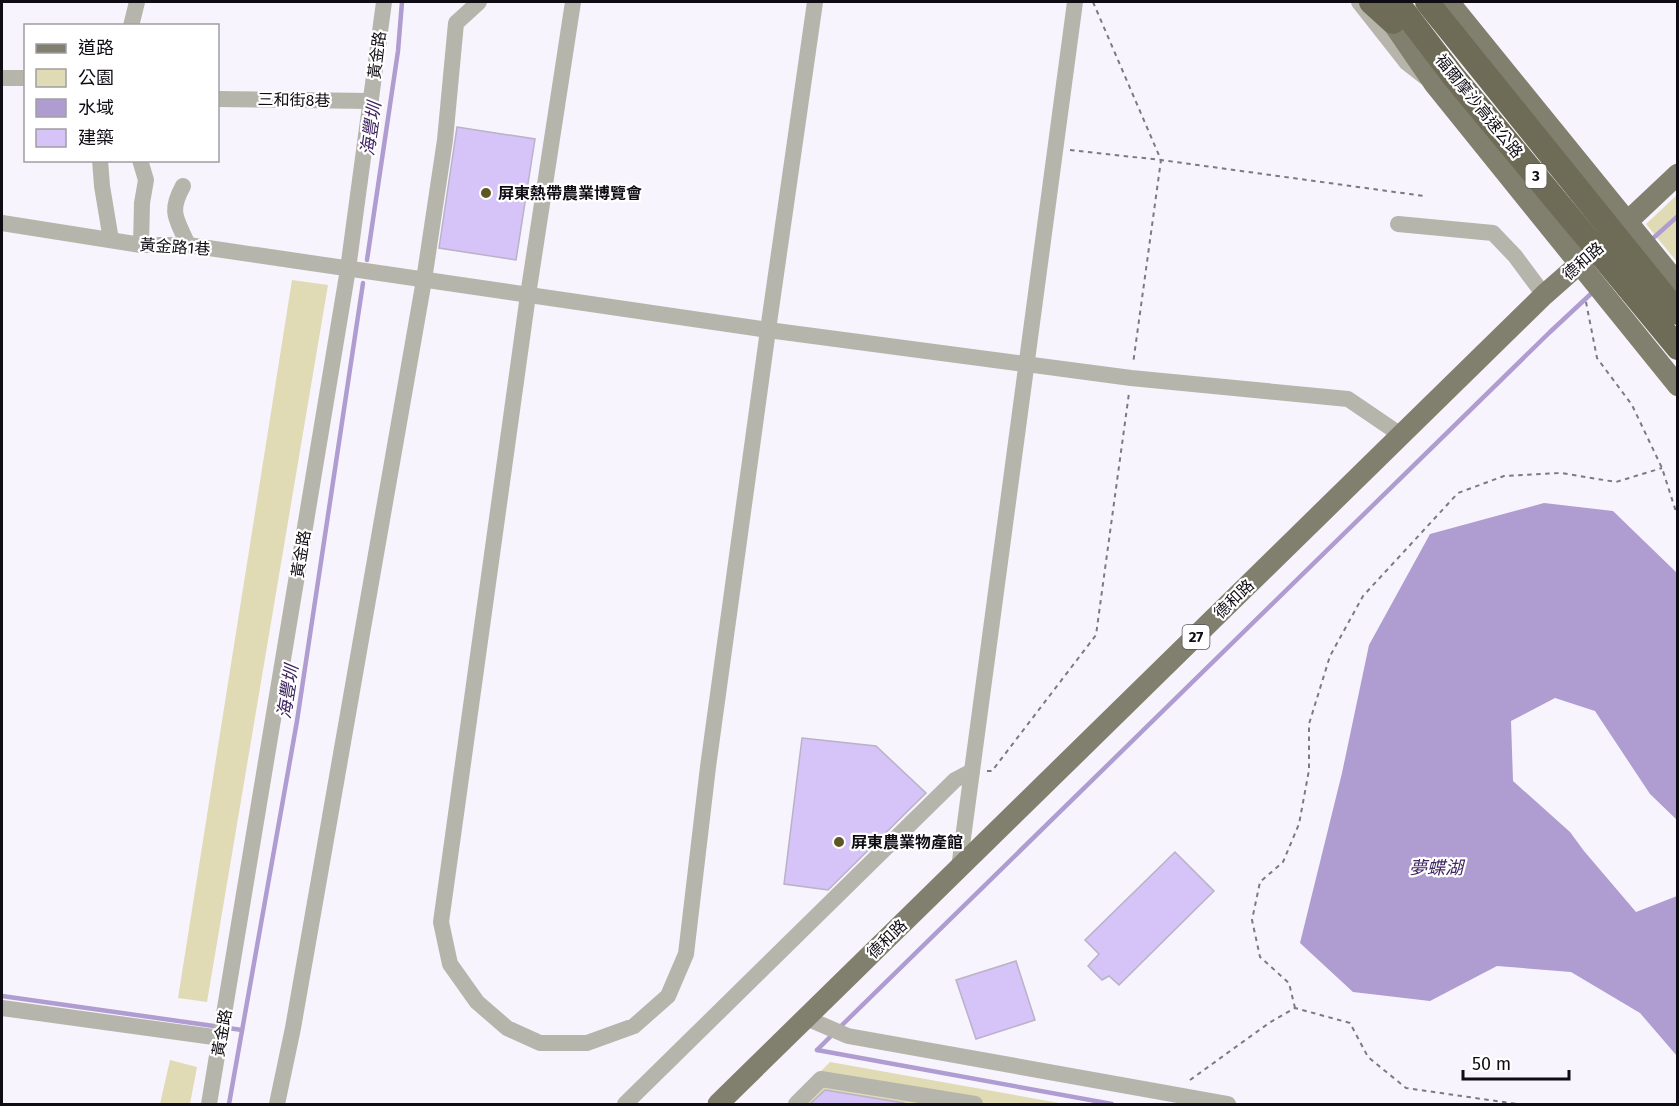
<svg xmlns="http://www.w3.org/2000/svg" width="1679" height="1106" font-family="'Fira Sans','Noto Sans TC',sans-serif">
<rect width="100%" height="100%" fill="#f7f4fd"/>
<g fill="#e0dbb5">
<polygon points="1677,195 1677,262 1646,224"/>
<polygon points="292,280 328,285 207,1002 178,998"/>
<polygon points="170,1060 197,1067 190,1104 160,1104"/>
<polygon points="830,1062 1065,1104 788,1104"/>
</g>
<polygon fill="#af9cd0" points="1544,503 1613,511 1677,573 1677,820 1650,794 1595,711 1555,698 1511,721 1513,781 1570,832 1584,851 1636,912 1677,896 1677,1056 1640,1013 1571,972 1497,966 1430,1001 1353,992 1300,943 1342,773 1369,645 1430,534"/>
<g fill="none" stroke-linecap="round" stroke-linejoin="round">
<g stroke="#af9cd0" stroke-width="4.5">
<polyline points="1650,241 1678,216"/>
<polyline points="367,260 398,51 402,2"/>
<polyline points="2,996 242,1030"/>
<polyline points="838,1029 1550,332 1594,291"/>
<polyline points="817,1050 832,1035"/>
<polyline points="817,1050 1112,1104"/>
<polyline points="229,1104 297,721 363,283"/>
</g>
</g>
<g fill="#d6c3f8" stroke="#b9b2c8" stroke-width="1.5">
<polygon points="457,127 535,139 516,260 439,248"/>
<polygon points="802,738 876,746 926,793 828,890 784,884"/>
<polygon points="1175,852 1214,891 1119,985 1109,976 1102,980 1088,966 1099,954 1085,940"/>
<polygon points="1016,961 1035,1020 976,1039 956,980"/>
<polygon points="825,1090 904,1103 904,1104 810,1104"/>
</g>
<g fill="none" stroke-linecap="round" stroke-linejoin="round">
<g stroke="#7c7981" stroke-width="2" stroke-dasharray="4.5 4.5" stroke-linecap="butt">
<polyline points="1093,2 1161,160 1133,364"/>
<polyline points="1070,150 1161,160 1424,196"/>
<polyline points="1586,302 1597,358 1632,405 1662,468 1678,518"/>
<polyline points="987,771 992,771 1096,635 1129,393"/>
<polyline points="1295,1008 1289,983 1260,957 1252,920 1260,882 1283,862 1299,824 1309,770 1309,724 1330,656 1363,596 1458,493 1504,476 1561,473 1616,482 1662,468"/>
<polyline points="1190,1080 1269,1023 1295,1008 1350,1023 1368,1057 1406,1088 1517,1104"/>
</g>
<g stroke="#b6b5ab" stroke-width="16">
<polyline points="573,2 528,295 441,922 450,964 477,1002 507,1028 540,1043 587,1043 634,1026 668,996 686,954 708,767 768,330 815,2"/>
<polyline points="1359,2 1407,63 1425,77"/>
<polyline points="131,26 137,2"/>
<polyline points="2,78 26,78"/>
<polyline points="218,99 371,101"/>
<polyline points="100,160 102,186 111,240"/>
<polyline points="140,160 146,180 142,203 141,245"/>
<path d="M 183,186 C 168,213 177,219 188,245"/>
<polyline points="2,223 141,245 188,245 768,330 1131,378 1348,399 1401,435"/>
<polyline points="1398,224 1493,233 1515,256 1544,295"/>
<polyline points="959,868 1075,2"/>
<polyline points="2,1008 221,1038"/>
<polyline points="806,1018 848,1036 1228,1104"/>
<polyline points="209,1104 348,269 384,2"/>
<polyline points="277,1104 293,1028 424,280 445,140 456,23 479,2"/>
<polyline points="625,1104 955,780 972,771"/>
<polyline points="796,1104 821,1079 975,1104"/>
</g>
<g stroke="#817f6d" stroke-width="21">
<polyline points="1449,2 1678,284"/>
<polyline points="1383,9 1435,85 1678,386"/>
<polyline points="718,1104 1544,295 1627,222 1678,174"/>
</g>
<polyline stroke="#6e6c57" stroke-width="24" points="1371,2 1393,22"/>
<g stroke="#6e6c57" stroke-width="24">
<polyline points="1397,2 1454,77 1678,348"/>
<polyline points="1427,2 1678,313"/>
</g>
</g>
<g fill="#5e5723" stroke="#fff" stroke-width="2">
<circle cx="486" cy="193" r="6"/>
<circle cx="839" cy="842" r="6"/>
</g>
<g text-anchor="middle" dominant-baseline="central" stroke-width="4.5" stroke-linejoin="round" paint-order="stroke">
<g fill="#fff" stroke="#57555a" stroke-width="1.5">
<rect x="1525.5" y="164" width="21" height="24" rx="4.5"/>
<rect x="1182.5" y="625" width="27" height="24" rx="4.5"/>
</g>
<g font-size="15" font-weight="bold" fill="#0f0c13">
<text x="1536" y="176">3</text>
<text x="1196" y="637">27</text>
</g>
<g font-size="16" fill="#0f0c13" stroke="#fff">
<text transform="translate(377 55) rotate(-83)">黃金路</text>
<text transform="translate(294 100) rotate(1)">三和街8巷</text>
<text transform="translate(1479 106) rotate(51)">福爾摩沙高速公路</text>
<text transform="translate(175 247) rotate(4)">黃金路1巷</text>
<text transform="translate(1583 261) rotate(-41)">德和路</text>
<text transform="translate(301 554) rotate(-81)">黃金路</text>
<text transform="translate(1234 599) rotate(-44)">德和路</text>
<text transform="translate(887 939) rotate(-44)">德和路</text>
<text transform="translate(222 1033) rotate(-80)">黃金路</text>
</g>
<g font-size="16" font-weight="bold" fill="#0f0c13" stroke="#fff" text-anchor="start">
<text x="498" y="193">屏東熱帶農業博覽會</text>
<text x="851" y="842">屏東農業物產館</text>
</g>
<g font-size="18" font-style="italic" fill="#402562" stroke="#fff">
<text transform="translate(371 129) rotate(-82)">海豐圳</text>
<text transform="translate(288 692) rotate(-81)">海豐圳</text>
<text x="1436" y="868">夢蝶湖</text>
</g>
</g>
<rect width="1679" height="1106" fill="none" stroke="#0f0c13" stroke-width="6"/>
<rect x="24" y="24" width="195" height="138" fill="#ffffff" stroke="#9f9ea1" stroke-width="1.5"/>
<rect x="36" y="44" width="30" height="9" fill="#817f6d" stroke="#9f9ea1" stroke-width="1.5"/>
<text x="78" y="54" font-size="18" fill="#0f0c13">道路</text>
<rect x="36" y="69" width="30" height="18" fill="#e0dbb5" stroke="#9f9ea1" stroke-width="1.5"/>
<text x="78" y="84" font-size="18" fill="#0f0c13">公園</text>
<rect x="36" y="99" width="30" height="18" fill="#af9cd0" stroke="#9f9ea1" stroke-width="1.5"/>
<text x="78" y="114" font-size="18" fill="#0f0c13">水域</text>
<rect x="36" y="129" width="30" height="18" fill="#d6c3f8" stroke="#9f9ea1" stroke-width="1.5"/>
<text x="78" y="144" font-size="18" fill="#0f0c13">建築</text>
<path d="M1463 1070v9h106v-9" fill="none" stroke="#0f0c13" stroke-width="3"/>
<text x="1472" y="1070" font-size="18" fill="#0f0c13" stroke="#ffffff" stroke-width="4.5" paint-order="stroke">50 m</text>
</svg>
